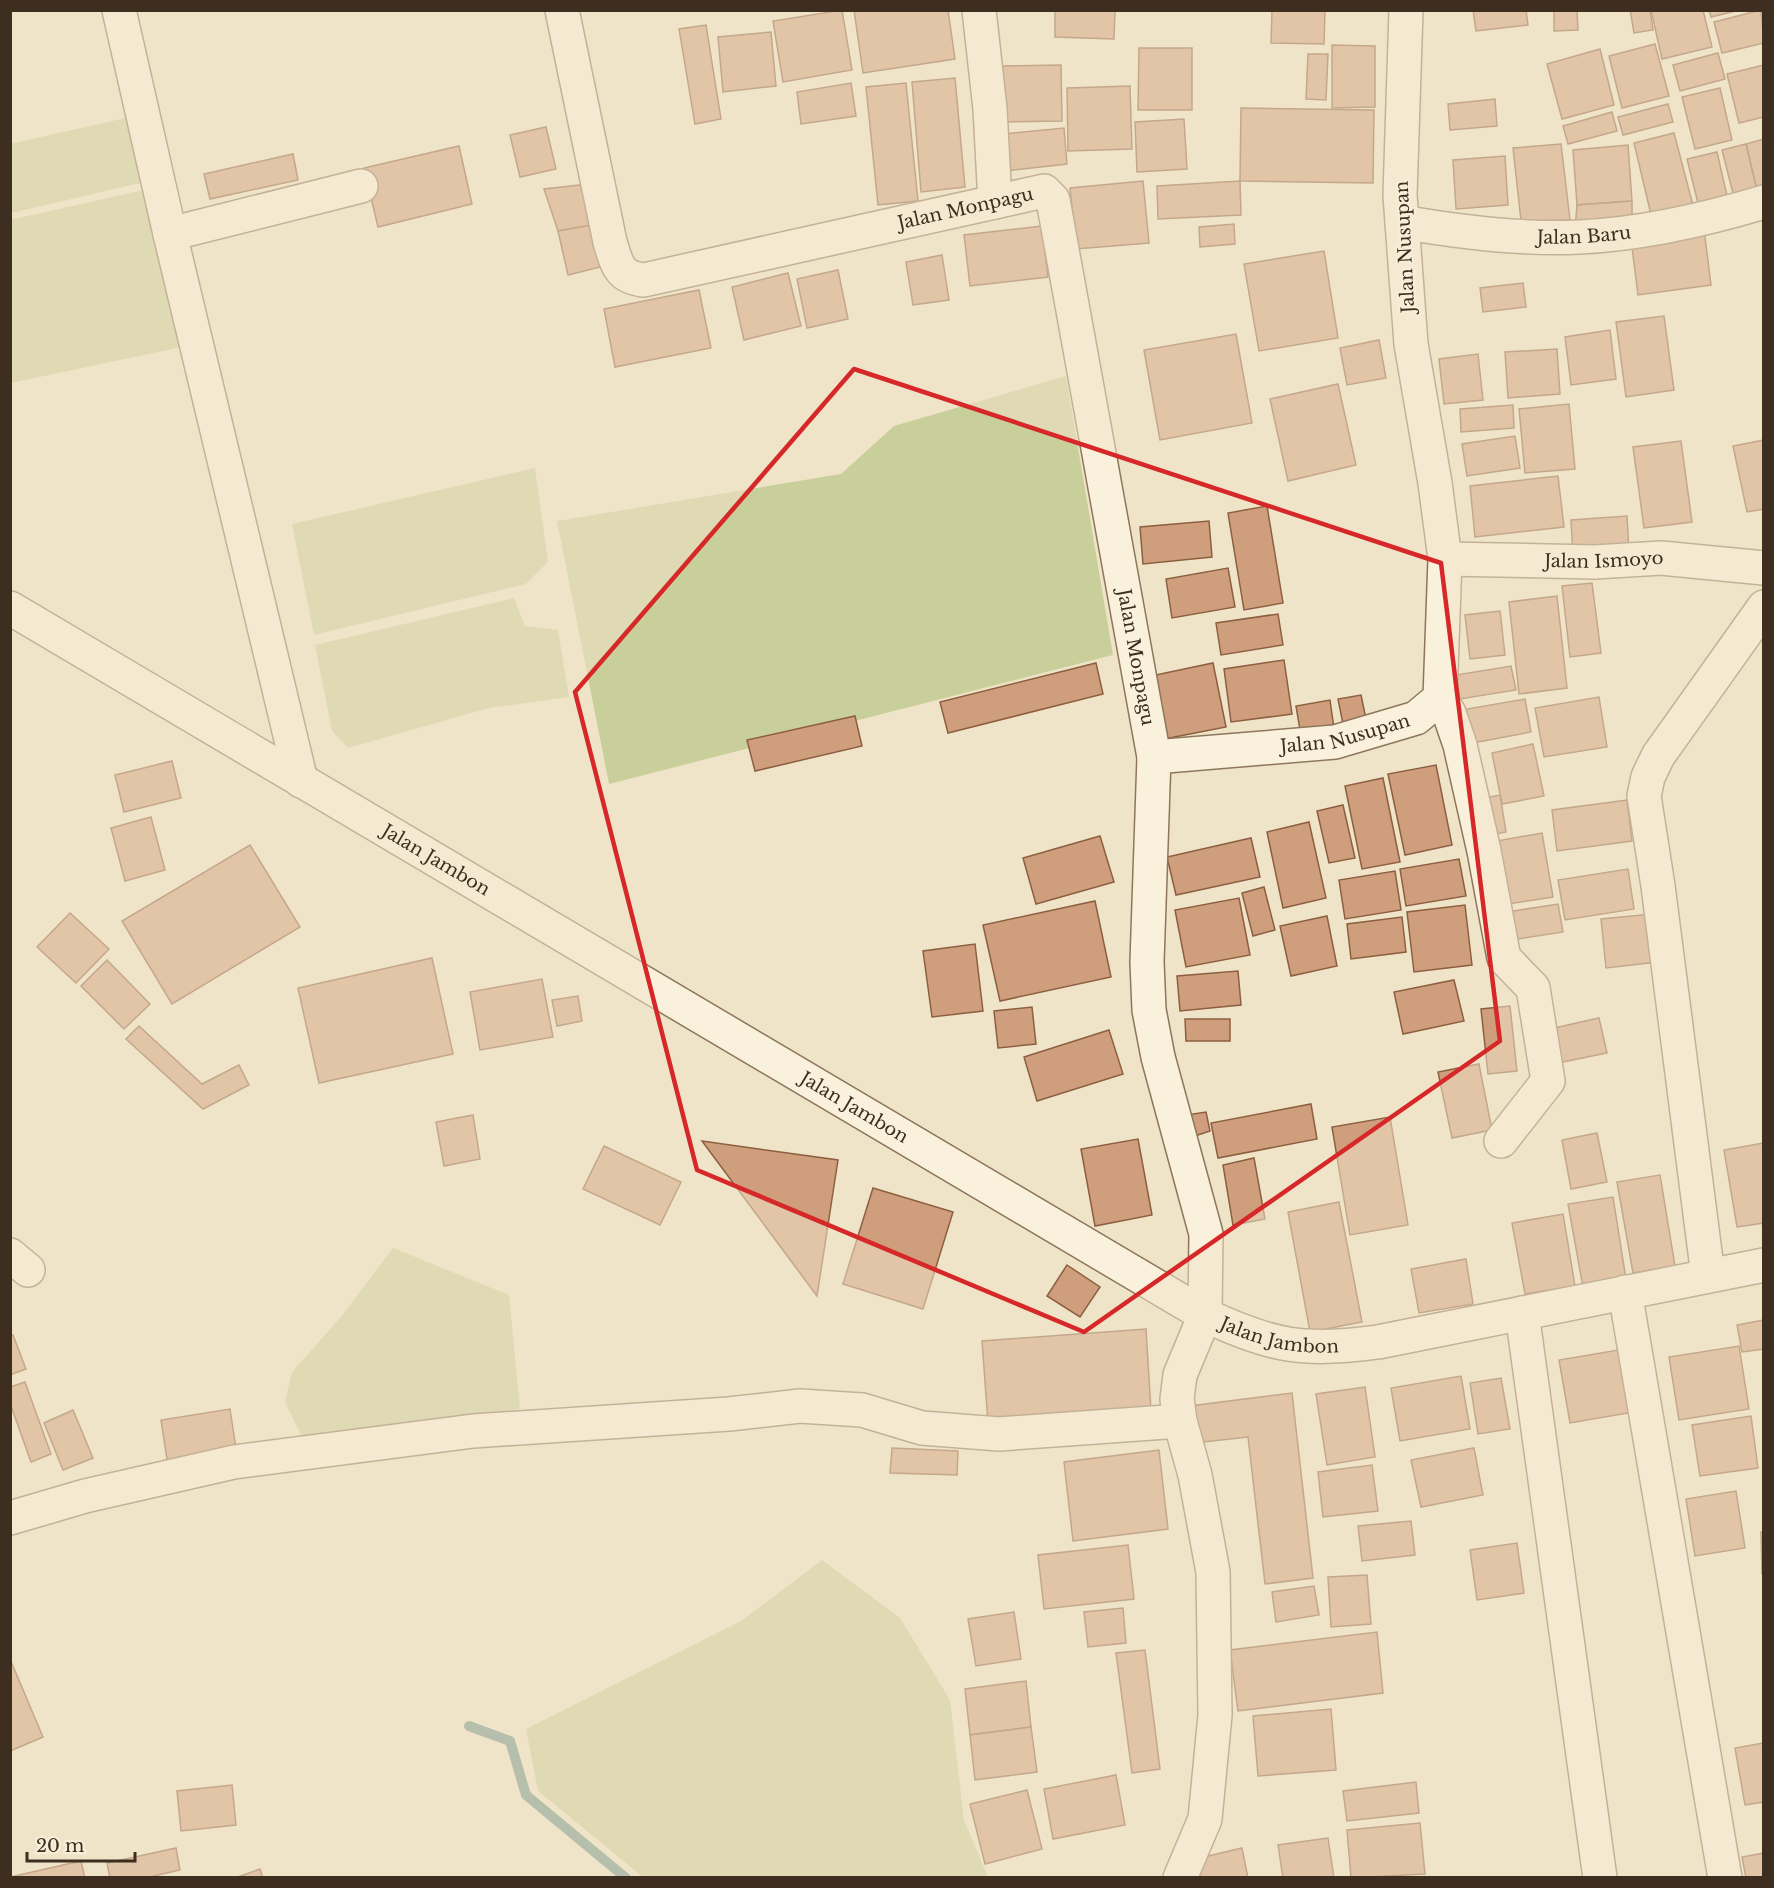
<svg xmlns="http://www.w3.org/2000/svg" width="1774" height="1888" font-family="'Libre Baskerville',serif">
<rect width="100%" height="100%" fill="#f0e4c8"/>
<g fill="#c9cf9b">
<polygon points="130,117 145,182 11,213 10,144"/>
<polygon points="148,189 182,347 11,383 10,220"/>
<polygon points="1066,376 1113,655 609,784 557,521 841,474 894,426"/>
<polygon points="535,468 548,562 526,584 314,635 292,524"/>
<polygon points="514,598 525,626 558,630 569,697 489,708 348,748 332,731 315,645"/>
<polygon points="393,1248 509,1295 520,1409 305,1443 285,1402 292,1372 340,1318"/>
<polygon points="822,1560 900,1618 950,1700 964,1820 988,1877 643,1877 538,1791 526,1729 741,1621"/>
</g>
<g fill="none" stroke-linecap="round" stroke-linejoin="round">
<polyline stroke="#6f938a" stroke-width="10" points="469,1726 510,1741 526,1795 626,1878"/>
</g>
<g fill="#cf9f7d" stroke="#8d5f41" stroke-width="1.5">
<polygon points="842,10 852,70 783,82 773,21"/>
<polygon points="854,10 948,10 955,59 863,73"/>
<polygon points="1055,10 1115,10 1114,39 1055,37"/>
<polygon points="1272,10 1325,11 1324,44 1271,43"/>
<polygon points="1473,10 1526,10 1528,25 1476,31"/>
<polygon points="1554,10 1577,10 1578,30 1554,31"/>
<polygon points="1630,10 1650,10 1653,30 1634,33"/>
<polygon points="1651,10 1703,10 1712,47 1662,59"/>
<polygon points="1709,10 1740,10 1711,17"/>
<polygon points="1761,10 1764,43 1722,53 1714,22"/>
<polygon points="706,25 721,119 695,124 679,29"/>
<polygon points="771,32 776,86 723,92 718,37"/>
<polygon points="1655,44 1669,96 1622,108 1609,56"/>
<polygon points="1332,45 1375,46 1375,107 1332,108"/>
<polygon points="1139,48 1192,48 1192,110 1138,110"/>
<polygon points="1600,49 1614,105 1562,119 1547,64"/>
<polygon points="1718,53 1725,79 1680,91 1673,65"/>
<polygon points="1308,54 1328,54 1326,100 1306,99"/>
<polygon points="1061,65 1062,121 999,122 998,66"/>
<polygon points="1764,65 1764,117 1739,123 1727,74"/>
<polygon points="955,78 965,187 921,192 912,82"/>
<polygon points="851,83 856,116 801,124 797,92"/>
<polygon points="906,83 918,201 878,205 866,87"/>
<polygon points="1130,86 1132,149 1068,151 1067,88"/>
<polygon points="1720,88 1732,140 1695,149 1682,97"/>
<polygon points="1495,99 1497,126 1450,130 1448,104"/>
<polygon points="1668,104 1673,122 1623,135 1618,117"/>
<polygon points="1241,108 1374,110 1373,183 1240,181"/>
<polygon points="1612,112 1617,131 1568,144 1563,126"/>
<polygon points="1184,119 1187,169 1137,172 1135,122"/>
<polygon points="546,127 556,169 520,177 510,135"/>
<polygon points="1064,128 1067,164 997,172 994,135"/>
<polygon points="1674,133 1695,213 1653,223 1634,143"/>
<polygon points="1764,139 1764,194 1758,195 1746,144"/>
<polygon points="1561,144 1570,220 1521,221 1513,148"/>
<polygon points="1746,144 1758,195 1735,201 1722,150"/>
<polygon points="1628,145 1632,201 1577,205 1573,150"/>
<polygon points="459,146 472,204 378,227 364,168"/>
<polygon points="1717,152 1728,200 1699,207 1687,159"/>
<polygon points="293,154 298,180 210,199 204,174"/>
<polygon points="1505,156 1508,205 1456,209 1453,160"/>
<polygon points="1143,181 1149,243 1076,249 1070,188"/>
<polygon points="1240,181 1241,215 1158,219 1157,186"/>
<polygon points="588,184 597,224 558,231 544,189"/>
<polygon points="1632,201 1632,221 1575,229 1577,205"/>
<polygon points="597,224 608,265 568,275 558,231"/>
<polygon points="1234,224 1235,244 1200,247 1199,227"/>
<polygon points="1042,226 1048,277 970,286 964,235"/>
<polygon points="1704,229 1711,285 1638,295 1631,239"/>
<polygon points="1324,251 1338,338 1259,351 1244,264"/>
<polygon points="942,255 949,300 913,305 906,262"/>
<polygon points="838,270 848,319 807,328 797,279"/>
<polygon points="788,273 801,326 744,340 732,287"/>
<polygon points="1523,283 1526,307 1483,312 1480,288"/>
<polygon points="699,290 711,348 615,367 604,309"/>
<polygon points="1664,316 1674,390 1626,397 1616,322"/>
<polygon points="1610,330 1616,379 1571,385 1565,337"/>
<polygon points="1236,334 1252,423 1160,440 1144,350"/>
<polygon points="1379,340 1386,378 1347,385 1340,348"/>
<polygon points="1557,349 1560,394 1508,398 1505,352"/>
<polygon points="1478,354 1483,400 1444,404 1439,359"/>
<polygon points="1338,384 1356,465 1288,481 1270,399"/>
<polygon points="1569,404 1575,469 1525,473 1519,409"/>
<polygon points="1513,405 1514,428 1461,432 1460,409"/>
<polygon points="1515,436 1520,468 1467,476 1462,444"/>
<polygon points="1764,440 1764,509 1747,512 1733,446"/>
<polygon points="1681,441 1692,522 1644,528 1633,447"/>
<polygon points="1558,476 1564,527 1475,537 1470,486"/>
<polygon points="1267,506 1283,603 1244,610 1228,513"/>
<polygon points="1627,516 1629,552 1573,556 1571,520"/>
<polygon points="1209,521 1212,557 1143,564 1140,527"/>
<polygon points="1228,568 1235,607 1172,618 1166,579"/>
<polygon points="1592,583 1601,653 1570,657 1562,586"/>
<polygon points="1557,596 1567,688 1519,694 1509,602"/>
<polygon points="1500,611 1505,655 1470,659 1465,615"/>
<polygon points="1278,614 1283,645 1221,655 1216,623"/>
<polygon points="1284,660 1292,714 1231,722 1224,669"/>
<polygon points="1096,663 1103,694 948,733 940,702"/>
<polygon points="1213,663 1226,727 1159,740 1146,677"/>
<polygon points="1511,666 1516,690 1460,699 1456,675"/>
<polygon points="1361,695 1368,729 1345,734 1338,699"/>
<polygon points="1599,697 1607,747 1544,757 1535,708"/>
<polygon points="1525,699 1531,732 1467,744 1461,710"/>
<polygon points="1330,700 1335,736 1302,742 1296,706"/>
<polygon points="855,716 862,746 755,771 747,740"/>
<polygon points="1533,744 1544,796 1502,804 1492,753"/>
<polygon points="172,761 181,798 124,812 115,775"/>
<polygon points="1436,765 1452,845 1405,855 1388,774"/>
<polygon points="1383,778 1400,862 1362,869 1345,786"/>
<polygon points="1500,795 1506,832 1485,836 1478,799"/>
<polygon points="1627,800 1632,841 1557,851 1552,810"/>
<polygon points="1343,805 1355,858 1329,863 1317,811"/>
<polygon points="151,817 165,870 125,881 111,828"/>
<polygon points="1309,822 1326,898 1283,908 1267,832"/>
<polygon points="1542,833 1553,897 1501,905 1491,842"/>
<polygon points="1100,836 1114,882 1036,904 1023,858"/>
<polygon points="1251,838 1260,877 1176,895 1167,857"/>
<polygon points="250,845 300,927 172,1004 122,921"/>
<polygon points="1459,859 1466,896 1406,906 1400,869"/>
<polygon points="1628,869 1634,909 1565,920 1558,880"/>
<polygon points="1395,871 1401,910 1345,919 1339,880"/>
<polygon points="1264,887 1275,930 1253,936 1242,893"/>
<polygon points="1239,898 1250,955 1186,967 1175,910"/>
<polygon points="1095,901 1111,977 1000,1001 983,925"/>
<polygon points="1558,904 1563,932 1505,941 1501,913"/>
<polygon points="1465,905 1472,965 1414,972 1407,912"/>
<polygon points="70,913 109,949 76,983 37,947"/>
<polygon points="1652,914 1657,962 1606,968 1601,919"/>
<polygon points="1327,916 1337,966 1291,976 1280,926"/>
<polygon points="1402,917 1406,952 1351,959 1347,924"/>
<polygon points="975,944 983,1011 932,1017 923,951"/>
<polygon points="432,958 453,1054 319,1083 298,988"/>
<polygon points="107,960 150,1004 124,1029 81,986"/>
<polygon points="1238,971 1241,1005 1180,1011 1177,976"/>
<polygon points="542,979 553,1037 480,1050 470,992"/>
<polygon points="1454,980 1464,1021 1403,1034 1394,992"/>
<polygon points="578,996 582,1021 557,1026 552,1000"/>
<polygon points="1510,1006 1517,1071 1488,1074 1481,1009"/>
<polygon points="1032,1007 1036,1044 998,1048 994,1011"/>
<polygon points="1599,1018 1607,1053 1553,1064 1545,1030"/>
<polygon points="1185,1019 1230,1019 1230,1041 1186,1041"/>
<polygon points="139,1026 202,1084 239,1065 249,1085 203,1109 126,1039"/>
<polygon points="1109,1030 1123,1074 1037,1101 1024,1057"/>
<polygon points="1479,1064 1492,1130 1452,1138 1438,1072"/>
<polygon points="1311,1104 1317,1139 1218,1158 1211,1123"/>
<polygon points="1206,1112 1210,1131 1192,1137 1186,1115"/>
<polygon points="473,1115 480,1159 444,1166 436,1122"/>
<polygon points="1390,1117 1408,1225 1350,1235 1332,1127"/>
<polygon points="1597,1133 1607,1182 1571,1189 1562,1140"/>
<polygon points="1138,1139 1152,1215 1095,1226 1081,1149"/>
<polygon points="702,1141 838,1160 817,1296"/>
<polygon points="1764,1143 1764,1223 1737,1227 1724,1150"/>
<polygon points="604,1146 681,1182 660,1225 583,1189"/>
<polygon points="1254,1158 1265,1219 1233,1225 1223,1165"/>
<polygon points="1660,1175 1675,1266 1633,1273 1617,1182"/>
<polygon points="873,1188 953,1212 923,1309 843,1284"/>
<polygon points="1613,1197 1626,1279 1583,1287 1568,1204"/>
<polygon points="1339,1202 1362,1322 1310,1332 1288,1212"/>
<polygon points="1563,1214 1575,1286 1525,1294 1512,1223"/>
<polygon points="1466,1259 1473,1304 1419,1313 1411,1269"/>
<polygon points="1067,1265 1100,1287 1080,1317 1047,1296"/>
<polygon points="1764,1320 1764,1349 1742,1352 1737,1325"/>
<polygon points="1146,1329 1151,1410 988,1423 982,1341"/>
<polygon points="13,1335 26,1369 10,1375 10,1336"/>
<polygon points="1739,1346 1749,1409 1679,1420 1669,1357"/>
<polygon points="1630,1348 1640,1411 1570,1423 1559,1360"/>
<polygon points="1461,1376 1470,1429 1400,1441 1391,1388"/>
<polygon points="1501,1378 1510,1429 1478,1434 1470,1383"/>
<polygon points="25,1382 51,1454 31,1462 10,1403 10,1387"/>
<polygon points="1365,1387 1375,1457 1327,1465 1316,1394"/>
<polygon points="1292,1393 1313,1578 1265,1584 1248,1437 1195,1443 1190,1406"/>
<polygon points="230,1409 237,1455 168,1466 161,1420"/>
<polygon points="73,1410 93,1458 63,1470 44,1423"/>
<polygon points="1751,1416 1758,1468 1700,1476 1692,1425"/>
<polygon points="892,1448 958,1451 957,1475 890,1473"/>
<polygon points="1474,1448 1483,1495 1421,1507 1411,1460"/>
<polygon points="1159,1450 1168,1529 1073,1541 1064,1462"/>
<polygon points="1372,1465 1378,1511 1323,1517 1318,1472"/>
<polygon points="1736,1491 1745,1548 1695,1556 1686,1499"/>
<polygon points="1411,1521 1415,1555 1362,1561 1358,1526"/>
<polygon points="1761,1532 1764,1532 1764,1574 1762,1574"/>
<polygon points="1517,1543 1524,1593 1477,1600 1470,1550"/>
<polygon points="1128,1545 1134,1599 1044,1609 1038,1555"/>
<polygon points="1367,1575 1371,1624 1331,1627 1328,1577"/>
<polygon points="1314,1586 1319,1615 1276,1622 1272,1592"/>
<polygon points="1123,1608 1126,1643 1088,1647 1084,1612"/>
<polygon points="1014,1612 1021,1659 976,1666 968,1619"/>
<polygon points="1377,1632 1383,1693 1238,1711 1230,1650"/>
<polygon points="1145,1650 1160,1769 1132,1773 1116,1653"/>
<polygon points="10,1659 43,1737 10,1751"/>
<polygon points="1026,1681 1031,1727 970,1735 965,1689"/>
<polygon points="1331,1709 1336,1770 1258,1776 1253,1716"/>
<polygon points="1031,1727 1037,1772 975,1780 970,1735"/>
<polygon points="1764,1743 1764,1802 1745,1805 1735,1748"/>
<polygon points="1116,1775 1125,1825 1053,1839 1044,1789"/>
<polygon points="1416,1782 1419,1813 1347,1821 1343,1791"/>
<polygon points="232,1785 236,1825 181,1831 177,1791"/>
<polygon points="1027,1790 1042,1849 985,1864 970,1804"/>
<polygon points="1420,1823 1425,1874 1351,1878 1347,1830"/>
<polygon points="1328,1838 1334,1878 1283,1878 1278,1845"/>
<polygon points="176,1848 180,1870 145,1878 110,1878 107,1863"/>
<polygon points="1242,1848 1248,1878 1195,1878 1191,1860"/>
<polygon points="1764,1853 1764,1878 1746,1878 1742,1857"/>
<polygon points="81,1861 85,1878 10,1878 10,1877"/>
<polygon points="260,1869 263,1878 235,1878"/>
</g>
<g fill="none" stroke-linecap="round" stroke-linejoin="round">
<g stroke="#8d765c" stroke-width="36">
<g id="minor">
<polyline points="119,10 170,234 301,781"/>
<path id="s1" d="M 562,10 L 610,242 C 617,264 618,277 644,280 L 1044,191 L 1053,200 L 1154,757"/>
<polyline points="979,10 990,109 995,202"/>
<path id="s2" d="M 1402,222 C 1459,232 1521,240 1580,237 C 1642,234 1704,220 1764,202"/>
<polyline points="170,234 361,186"/>
<path id="s3" d="M 1445,559 L 1595,562 L 1661,558 L 1764,568"/>
<path id="s4" d="M 10,608 L 1205,1315 C 1273,1347 1304,1352 1378,1342 L 1764,1265"/>
<polyline points="1440,698 1449,713 1460,745 1484,851 1504,958 1533,988 1548,1081 1501,1141"/>
<polyline points="10,1255 28,1270"/>
<polyline points="1708,1276 1658,886 1644,796 1648,777 1658,756 1764,607"/>
<polyline points="1625,1292 1725,1878"/>
<polyline points="1522,1313 1600,1878"/>
<polyline points="10,1518 85,1496 234,1462 473,1431 729,1414 800,1406 862,1410 922,1428 999,1434 1180,1421"/>
<path id="s5" d="M 1180,1878 L 1205,1819 L 1215,1715 L 1213,1572 L 1195,1475 L 1180,1421 L 1177,1399 L 1180,1375 L 1205,1315 L 1206,1234 L 1158,1057 L 1149,1010 L 1147,962 L 1154,757 L 1335,742 L 1416,718 L 1440,698 L 1445,559 L 1435,483 L 1411,344 L 1400,195 L 1406,10"/>
</g>
</g>
<use href="#minor" stroke="#faf1dc" stroke-width="33"/>
</g>
<path d="M0 0H1774V1888H0ZM 854,369 L 1441,563 L 1500,1041 L 1084,1332 L 697,1170 L 575,692 Z" fill="#f0e4c8" fill-opacity=".55" fill-rule="evenodd"/>
<path fill="none" stroke="#d62828" stroke-width="4.5" stroke-linejoin="round" d="M 854,369 L 1441,563 L 1500,1041 L 1084,1332 L 697,1170 L 575,692 Z"/>
<g text-anchor="middle" dominant-baseline="central" stroke-width="4.5" stroke-linejoin="round" paint-order="stroke">
<g font-size="18" fill="#3d2e20" stroke="#f7eed8">
<text stroke="none"><textPath href="#s1" startOffset="622">Jalan Monpagu</textPath></text>
<text stroke="none"><textPath href="#s2" startOffset="183">Jalan Baru</textPath></text>
<text transform="translate(1405 247) rotate(-93)">Jalan Nusupan</text>
<text stroke="none"><textPath href="#s3" startOffset="159">Jalan Ismoyo</textPath></text>
<text stroke="none"><textPath href="#s1" startOffset="1180">Jalan Monpagu</textPath></text>
<text stroke="none"><textPath href="#s5" startOffset="1336">Jalan Nusupan</textPath></text>
<text stroke="none"><textPath href="#s4" startOffset="495">Jalan Jambon</textPath></text>
<text stroke="none"><textPath href="#s4" startOffset="981">Jalan Jambon</textPath></text>
<text stroke="none"><textPath href="#s4" startOffset="1467">Jalan Jambon</textPath></text>
</g>
</g>
<rect width="1774" height="1888" fill="none" stroke="#3d2e20" stroke-width="24"/>
<path d="M27 1852v9h108v-9" fill="none" stroke="#3d2e20" stroke-width="3"/>
<text x="36" y="1852" font-size="18" fill="#3d2e20" stroke="#f7eed8" stroke-width="4.5" paint-order="stroke">20 m</text>
</svg>
